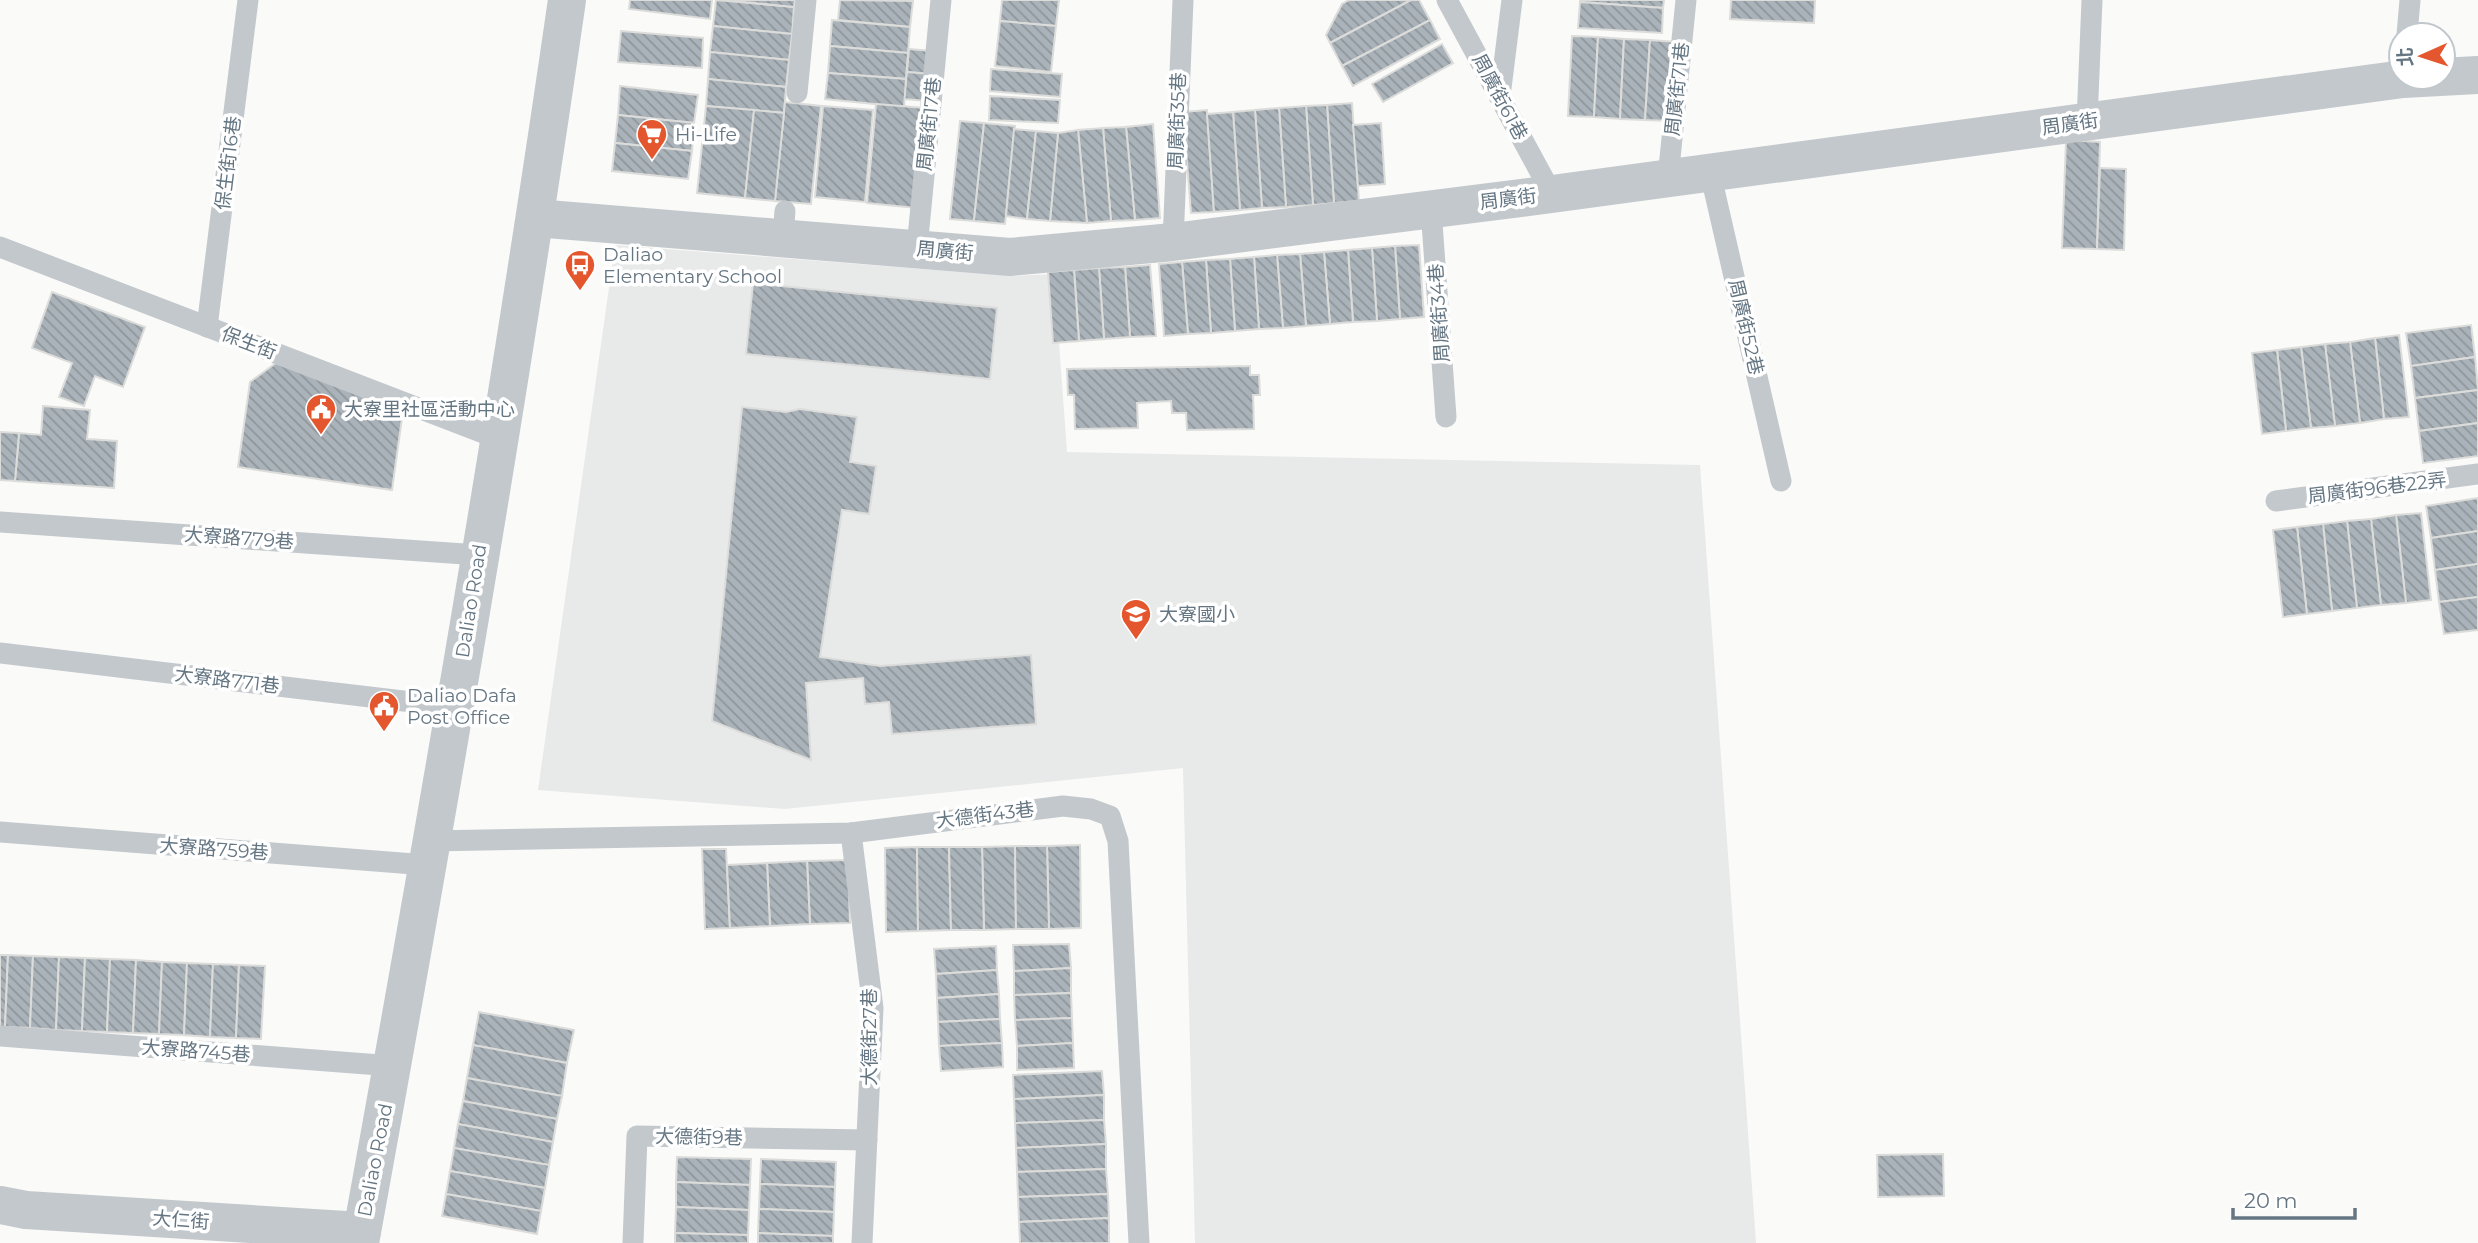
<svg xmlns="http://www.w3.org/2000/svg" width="2478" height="1243" font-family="Montserrat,'Noto Sans TC',sans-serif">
<defs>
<pattern id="building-back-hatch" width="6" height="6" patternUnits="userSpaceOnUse" patternTransform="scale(1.75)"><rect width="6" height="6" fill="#aab3b9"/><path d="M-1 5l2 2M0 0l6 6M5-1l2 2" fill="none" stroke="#8e969c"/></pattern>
</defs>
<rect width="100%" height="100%" fill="#fafaf8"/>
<polygon fill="#e8e9e9" points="615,245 1012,276 1054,274 1067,452 1700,465 1756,1243 1195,1243 1183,768 785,809 538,790"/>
<g fill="url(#building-back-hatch)" stroke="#dcdcda" stroke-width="2">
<polygon points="630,0 712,0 710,19 629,9"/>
<polygon points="716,0 794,7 792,34 713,26"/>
<polygon points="725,0 795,0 794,7"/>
<polygon points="840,0 913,1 910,27 838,20"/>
<polygon points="1002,0 1059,0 1056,26 1000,21"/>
<polygon points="1349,0 1411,0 1330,43 1326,35 1342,4"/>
<polygon points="1411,0 1419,0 1430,20 1342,66 1330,43"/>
<polygon points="1580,0 1664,0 1663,8 1580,2"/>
<polygon points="1731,0 1815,0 1814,23 1730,19"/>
<polygon points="1580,2 1663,8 1662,33 1578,28"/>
<polygon points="832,20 910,27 908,53 830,46"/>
<polygon points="1430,20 1440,39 1353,86 1342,66"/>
<polygon points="1000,21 1056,26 1051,72 995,66"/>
<polygon points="713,26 792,34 789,60 710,52"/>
<polygon points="621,31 703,38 702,68 618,62"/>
<polygon points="1572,36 1598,37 1594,117 1568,116"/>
<polygon points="1598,37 1624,39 1620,119 1594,117"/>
<polygon points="1624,39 1650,40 1645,120 1620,119"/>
<polygon points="1650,40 1676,42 1671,121 1645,120"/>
<polygon points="1442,44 1453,63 1383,102 1372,84"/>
<polygon points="830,46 908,53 906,79 828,73"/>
<polygon points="909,49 931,51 929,74 907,72"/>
<polygon points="710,52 789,60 786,87 708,79"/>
<polygon points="991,69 1062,74 1060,97 990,91"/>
<polygon points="907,72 929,74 927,101 904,99"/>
<polygon points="828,73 906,79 904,107 825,99"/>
<polygon points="708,79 786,87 784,113 706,106"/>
<polygon points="620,86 698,95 694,123 618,115"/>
<polygon points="990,96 1060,100 1058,123 989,120"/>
<polygon points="785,102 821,106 811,204 775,201"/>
<polygon points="1352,103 1359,201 1334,203 1327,105"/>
<polygon points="876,104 925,108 916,208 867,203"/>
<polygon points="1327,105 1334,203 1313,205 1306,106"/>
<polygon points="706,106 754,110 745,198 697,193"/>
<polygon points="823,106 873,110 865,202 815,197"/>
<polygon points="1306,106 1313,205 1286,207 1279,108"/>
<polygon points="1279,108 1286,207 1262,208 1255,110"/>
<polygon points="754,110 784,113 775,201 745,198"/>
<polygon points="1207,110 1214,212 1191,213 1183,112"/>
<polygon points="1255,110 1262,208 1240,210 1233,112"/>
<polygon points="1233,112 1240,210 1214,212 1207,114"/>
<polygon points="618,115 694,123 692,151 615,143"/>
<polygon points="960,121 984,123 974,221 950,219"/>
<polygon points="984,123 1015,126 1005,224 974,221"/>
<polygon points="1381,123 1385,184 1358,186 1353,125"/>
<polygon points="1153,124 1160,218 1135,220 1126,127"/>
<polygon points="1126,127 1135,220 1111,221 1103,128"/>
<polygon points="1103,128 1111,221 1087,223 1078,130"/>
<polygon points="1014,129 1036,131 1027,219 1006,216"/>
<polygon points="1078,130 1087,223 1050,221 1058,133"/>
<polygon points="1036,131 1058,133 1050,221 1027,219"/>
<polygon points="2066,140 2100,142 2097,249 2062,248"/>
<polygon points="615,143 692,151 688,179 612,171"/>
<polygon points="2100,168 2126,169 2124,250 2097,249"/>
<polygon points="1419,245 1424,317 1400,319 1395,246"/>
<polygon points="1395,246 1400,319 1377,321 1372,248"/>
<polygon points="1372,248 1377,321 1353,322 1348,250"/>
<polygon points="1348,250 1353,322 1330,324 1324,252"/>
<polygon points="1324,252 1330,324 1306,326 1300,254"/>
<polygon points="1300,254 1306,326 1283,328 1277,255"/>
<polygon points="1277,255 1283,328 1259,329 1254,257"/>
<polygon points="1254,257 1259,329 1235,331 1230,259"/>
<polygon points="1230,259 1235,331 1211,333 1206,260"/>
<polygon points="1206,260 1211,333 1188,334 1182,262"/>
<polygon points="1182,262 1188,334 1164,336 1159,264"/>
<polygon points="1150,265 1156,336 1130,337 1125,267"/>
<polygon points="1125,267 1130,337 1104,339 1099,268"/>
<polygon points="1099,268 1104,339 1079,341 1074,270"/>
<polygon points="1074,270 1079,341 1053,343 1048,272"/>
<polygon points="753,283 997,308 990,379 746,354"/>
<polygon points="52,292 145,327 123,387 95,376 84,406 59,397 72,363 32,348"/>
<polygon points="2471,325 2475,357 2411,366 2406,333"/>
<polygon points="2399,335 2409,417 2384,419 2375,338"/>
<polygon points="2375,338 2384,419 2360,423 2350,342"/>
<polygon points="2350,342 2360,423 2335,426 2325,344"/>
<polygon points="2325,344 2335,426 2311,428 2301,347"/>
<polygon points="2301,347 2311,428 2286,431 2277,350"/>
<polygon points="2277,350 2286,431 2262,434 2252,353"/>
<polygon points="2475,357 2478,390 2415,398 2411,366"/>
<polygon points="280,360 404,404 392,490 238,467 250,382"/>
<polygon points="1250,366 1250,375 1259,375 1260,395 1253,395 1254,429 1187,430 1186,413 1172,413 1171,401 1137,403 1138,428 1075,429 1074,395 1068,395 1067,369"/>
<polygon points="2478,390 2478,423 2419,431 2415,398"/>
<polygon points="43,406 90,410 87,439 117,441 114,488 15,481 19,433 41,435"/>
<polygon points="742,407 786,412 800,409 857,417 850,462 876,466 869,514 842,510 820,657 880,666 1031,655 1036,724 892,734 889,702 865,704 863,678 806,683 811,760 712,721"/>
<polygon points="2478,423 2478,456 2423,463 2419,431"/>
<polygon points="0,432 19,433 15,481 0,480"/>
<polygon points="2478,498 2478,531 2431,538 2426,506"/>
<polygon points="2421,513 2431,600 2406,603 2396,515"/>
<polygon points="2396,515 2406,603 2381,605 2371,519"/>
<polygon points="2371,519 2381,605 2357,608 2347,521"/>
<polygon points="2347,521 2357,608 2332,611 2323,524"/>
<polygon points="2323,524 2332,611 2307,614 2297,527"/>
<polygon points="2297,527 2307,614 2283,617 2273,530"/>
<polygon points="2478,531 2478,564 2435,570 2431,538"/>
<polygon points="2478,564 2478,597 2439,602 2435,570"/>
<polygon points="2478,597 2478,630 2444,634 2439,602"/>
<polygon points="1080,845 1081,928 1049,929 1047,846"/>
<polygon points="1015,846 1016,929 984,930 982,847"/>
<polygon points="1015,846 1047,846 1049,929 1016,929"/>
<polygon points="917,847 918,931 886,932 885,848"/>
<polygon points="917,847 949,847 951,930 918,931"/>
<polygon points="949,847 982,847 984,930 951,930"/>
<polygon points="702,849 726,849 730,928 705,929"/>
<polygon points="848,860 850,923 810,924 807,861"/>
<polygon points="807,861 810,924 770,926 767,863"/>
<polygon points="767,863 770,926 730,928 727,865"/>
<polygon points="1069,944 1071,968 1014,971 1013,945"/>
<polygon points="996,946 997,970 936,974 934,949"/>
<polygon points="0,955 8,955 5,1027 0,1027"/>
<polygon points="8,955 33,956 30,1028 5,1027"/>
<polygon points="33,956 59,957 56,1030 30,1028"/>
<polygon points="59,957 85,958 82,1031 56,1030"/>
<polygon points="85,958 110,959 107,1032 82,1031"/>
<polygon points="110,959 136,960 133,1033 107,1032"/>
<polygon points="136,960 162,962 159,1034 133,1033"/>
<polygon points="162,962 187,963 184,1035 159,1034"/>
<polygon points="187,963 213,964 210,1037 184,1035"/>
<polygon points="213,964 239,965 236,1038 210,1037"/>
<polygon points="239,965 265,966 261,1039 236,1038"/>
<polygon points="1071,968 1071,993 1014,995 1014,971"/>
<polygon points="997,970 999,994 937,998 936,974"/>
<polygon points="1071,993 1072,1018 1015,1020 1014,995"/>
<polygon points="999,994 1000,1019 938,1022 937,998"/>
<polygon points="479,1012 574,1030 567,1063 473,1045"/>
<polygon points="1072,1018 1073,1043 1017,1046 1015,1020"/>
<polygon points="1000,1019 1002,1043 939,1046 938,1022"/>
<polygon points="1002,1043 1003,1067 941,1071 939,1046"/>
<polygon points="1073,1043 1074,1068 1017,1070 1017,1046"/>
<polygon points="473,1045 567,1063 562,1096 467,1078"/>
<polygon points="1102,1071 1104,1095 1014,1099 1013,1075"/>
<polygon points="467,1078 562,1096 557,1119 463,1101"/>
<polygon points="1104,1095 1104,1120 1015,1123 1014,1099"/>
<polygon points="463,1101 557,1119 553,1142 458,1124"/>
<polygon points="1104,1120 1106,1144 1016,1148 1015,1123"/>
<polygon points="458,1124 553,1142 549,1165 454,1148"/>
<polygon points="1106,1144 1106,1169 1017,1172 1016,1148"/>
<polygon points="454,1148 549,1165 545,1188 450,1171"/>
<polygon points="1943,1154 1944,1196 1878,1197 1877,1155"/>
<polygon points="677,1157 751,1159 750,1185 676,1182"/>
<polygon points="761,1159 836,1162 835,1187 760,1184"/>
<polygon points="1106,1169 1108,1194 1018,1197 1017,1172"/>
<polygon points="450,1171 545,1188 541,1211 446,1194"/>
<polygon points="676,1182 750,1185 749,1210 676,1207"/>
<polygon points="760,1184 835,1187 834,1212 759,1209"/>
<polygon points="446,1194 541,1211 537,1234 442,1216"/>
<polygon points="1108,1194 1109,1218 1019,1222 1018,1197"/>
<polygon points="676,1207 749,1210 748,1235 675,1233"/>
<polygon points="759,1209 834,1212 833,1236 758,1233"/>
<polygon points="1109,1218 1109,1243 1020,1243 1019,1222"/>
<polygon points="675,1233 748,1235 748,1243 675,1243"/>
<polygon points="758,1233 833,1236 833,1243 758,1243"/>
</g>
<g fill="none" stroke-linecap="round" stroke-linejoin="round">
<g stroke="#c3c8cc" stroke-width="21">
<polyline points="1447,0 1552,194"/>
<polyline points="2407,35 2410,0"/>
<polyline points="797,93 806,0"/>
<polyline points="1500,96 1512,0"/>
<polyline points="2087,122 2092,0"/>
<polyline points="1710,172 1781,481"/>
<polyline points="1668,178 1686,0"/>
<polyline points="1431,209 1446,417"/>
<polyline points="783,237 785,211"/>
<polyline points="1173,242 1183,0"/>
<polyline points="0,247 499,439"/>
<polyline points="917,248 941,0"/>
<polyline points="207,327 248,0"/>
<polyline points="2276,501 2478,474"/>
<polyline points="0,522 479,555"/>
<polyline points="0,653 454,707"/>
<polyline points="0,832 427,865"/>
<polyline points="851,833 873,1008 862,1243"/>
<polyline points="431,841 851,833 1063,806 1091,809 1110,816 1118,841 1139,1243"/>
<polyline points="0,1036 393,1066"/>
<polyline points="633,1243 637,1136 867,1140"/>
</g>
<g stroke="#c3c8cc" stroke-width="38">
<polyline points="535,218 1010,257 1173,242 1552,194 2403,79 2478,75"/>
<polyline points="0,1205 26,1210 362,1231"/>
</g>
<path stroke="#c3c8cc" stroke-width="38" d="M 360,1243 C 435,830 507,416 567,0"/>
</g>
<defs>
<g id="supermarket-pin" transform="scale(1.575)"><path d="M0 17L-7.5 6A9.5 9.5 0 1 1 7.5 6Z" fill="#e4572e" stroke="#fff"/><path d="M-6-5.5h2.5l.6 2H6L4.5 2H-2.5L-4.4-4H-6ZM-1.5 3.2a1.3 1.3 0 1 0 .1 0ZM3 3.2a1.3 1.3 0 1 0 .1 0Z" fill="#fff"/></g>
<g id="bus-pin" transform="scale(1.575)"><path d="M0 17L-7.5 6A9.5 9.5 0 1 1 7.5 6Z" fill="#e4572e" stroke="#fff"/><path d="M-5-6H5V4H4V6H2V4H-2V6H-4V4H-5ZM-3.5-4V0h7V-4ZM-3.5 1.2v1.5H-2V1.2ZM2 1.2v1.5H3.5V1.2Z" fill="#fff"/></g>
<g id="civic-pin" transform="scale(1.575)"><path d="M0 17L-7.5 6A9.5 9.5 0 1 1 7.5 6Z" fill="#e4572e" stroke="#fff"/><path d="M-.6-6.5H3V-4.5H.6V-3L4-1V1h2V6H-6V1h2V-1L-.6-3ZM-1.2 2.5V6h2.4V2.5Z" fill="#fff"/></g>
<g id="school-pin" transform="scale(1.575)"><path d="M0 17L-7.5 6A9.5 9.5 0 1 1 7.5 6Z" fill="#e4572e" stroke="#fff"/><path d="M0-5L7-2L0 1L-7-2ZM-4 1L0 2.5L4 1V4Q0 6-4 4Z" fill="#fff"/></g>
</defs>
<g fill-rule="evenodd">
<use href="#supermarket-pin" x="652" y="134"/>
<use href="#bus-pin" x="580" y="265"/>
<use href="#civic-pin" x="321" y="409"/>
<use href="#school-pin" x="1136" y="614"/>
<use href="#civic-pin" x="384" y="706"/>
</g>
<g text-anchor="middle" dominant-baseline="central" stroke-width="7" stroke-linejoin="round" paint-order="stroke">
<g font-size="19" fill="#657683" stroke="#fff">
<text transform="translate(1677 89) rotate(-84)">周廣街71巷</text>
<text transform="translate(1500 97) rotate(62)">周廣街61巷</text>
<text transform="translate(1177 121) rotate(-88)">周廣街35巷</text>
<text transform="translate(929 124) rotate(-84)">周廣街17巷</text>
<text transform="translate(2070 124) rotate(-8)">周廣街</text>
<text transform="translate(228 163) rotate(-83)">保生街16巷</text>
<text transform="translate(1508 199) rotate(-7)">周廣街</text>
<text transform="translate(945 251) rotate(5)">周廣街</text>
<text transform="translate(1439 313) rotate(-94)">周廣街34巷</text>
<text transform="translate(1746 327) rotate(77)">周廣街52巷</text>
<text transform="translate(249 343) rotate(21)">保生街</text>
<text transform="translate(2377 488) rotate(-7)">周廣街96巷22弄</text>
<text transform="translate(239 538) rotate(4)">大寮路779巷</text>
<text transform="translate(471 601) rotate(-81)">Daliao Road</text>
<text transform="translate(227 680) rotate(7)">大寮路771巷</text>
<text transform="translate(985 815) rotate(-7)">大德街43巷</text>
<text transform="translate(214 849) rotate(4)">大寮路759巷</text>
<text transform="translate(869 1037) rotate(-90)">大德街27巷</text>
<text transform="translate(196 1051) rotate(4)">大寮路745巷</text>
<text transform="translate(699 1137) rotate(1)">大德街9巷</text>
<text transform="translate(375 1160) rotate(-79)">Daliao Road</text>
<text transform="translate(181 1220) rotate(4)">大仁街</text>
</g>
<g font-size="19" fill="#657683" stroke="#fff" text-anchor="start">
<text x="675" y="134">Hi-Life</text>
<text x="603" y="254">Daliao<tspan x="603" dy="22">Elementary School</tspan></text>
<text x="344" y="409">大寮里社區活動中心</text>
<text x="1159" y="614">大寮國小</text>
<text x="407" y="695">Daliao Dafa<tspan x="407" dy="22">Post Office</tspan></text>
</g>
</g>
<g transform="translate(2422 56) rotate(267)"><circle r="33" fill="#ffffff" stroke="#c1c8cd" stroke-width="2"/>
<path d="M0-5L12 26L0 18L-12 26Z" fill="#e4572e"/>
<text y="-10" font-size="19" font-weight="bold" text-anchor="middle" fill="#657683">北</text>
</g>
<path d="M2233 1208v10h122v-10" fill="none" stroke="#657683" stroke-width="3.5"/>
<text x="2244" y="1208" font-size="21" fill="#657683" stroke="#ffffff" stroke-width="5" paint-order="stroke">20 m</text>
</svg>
